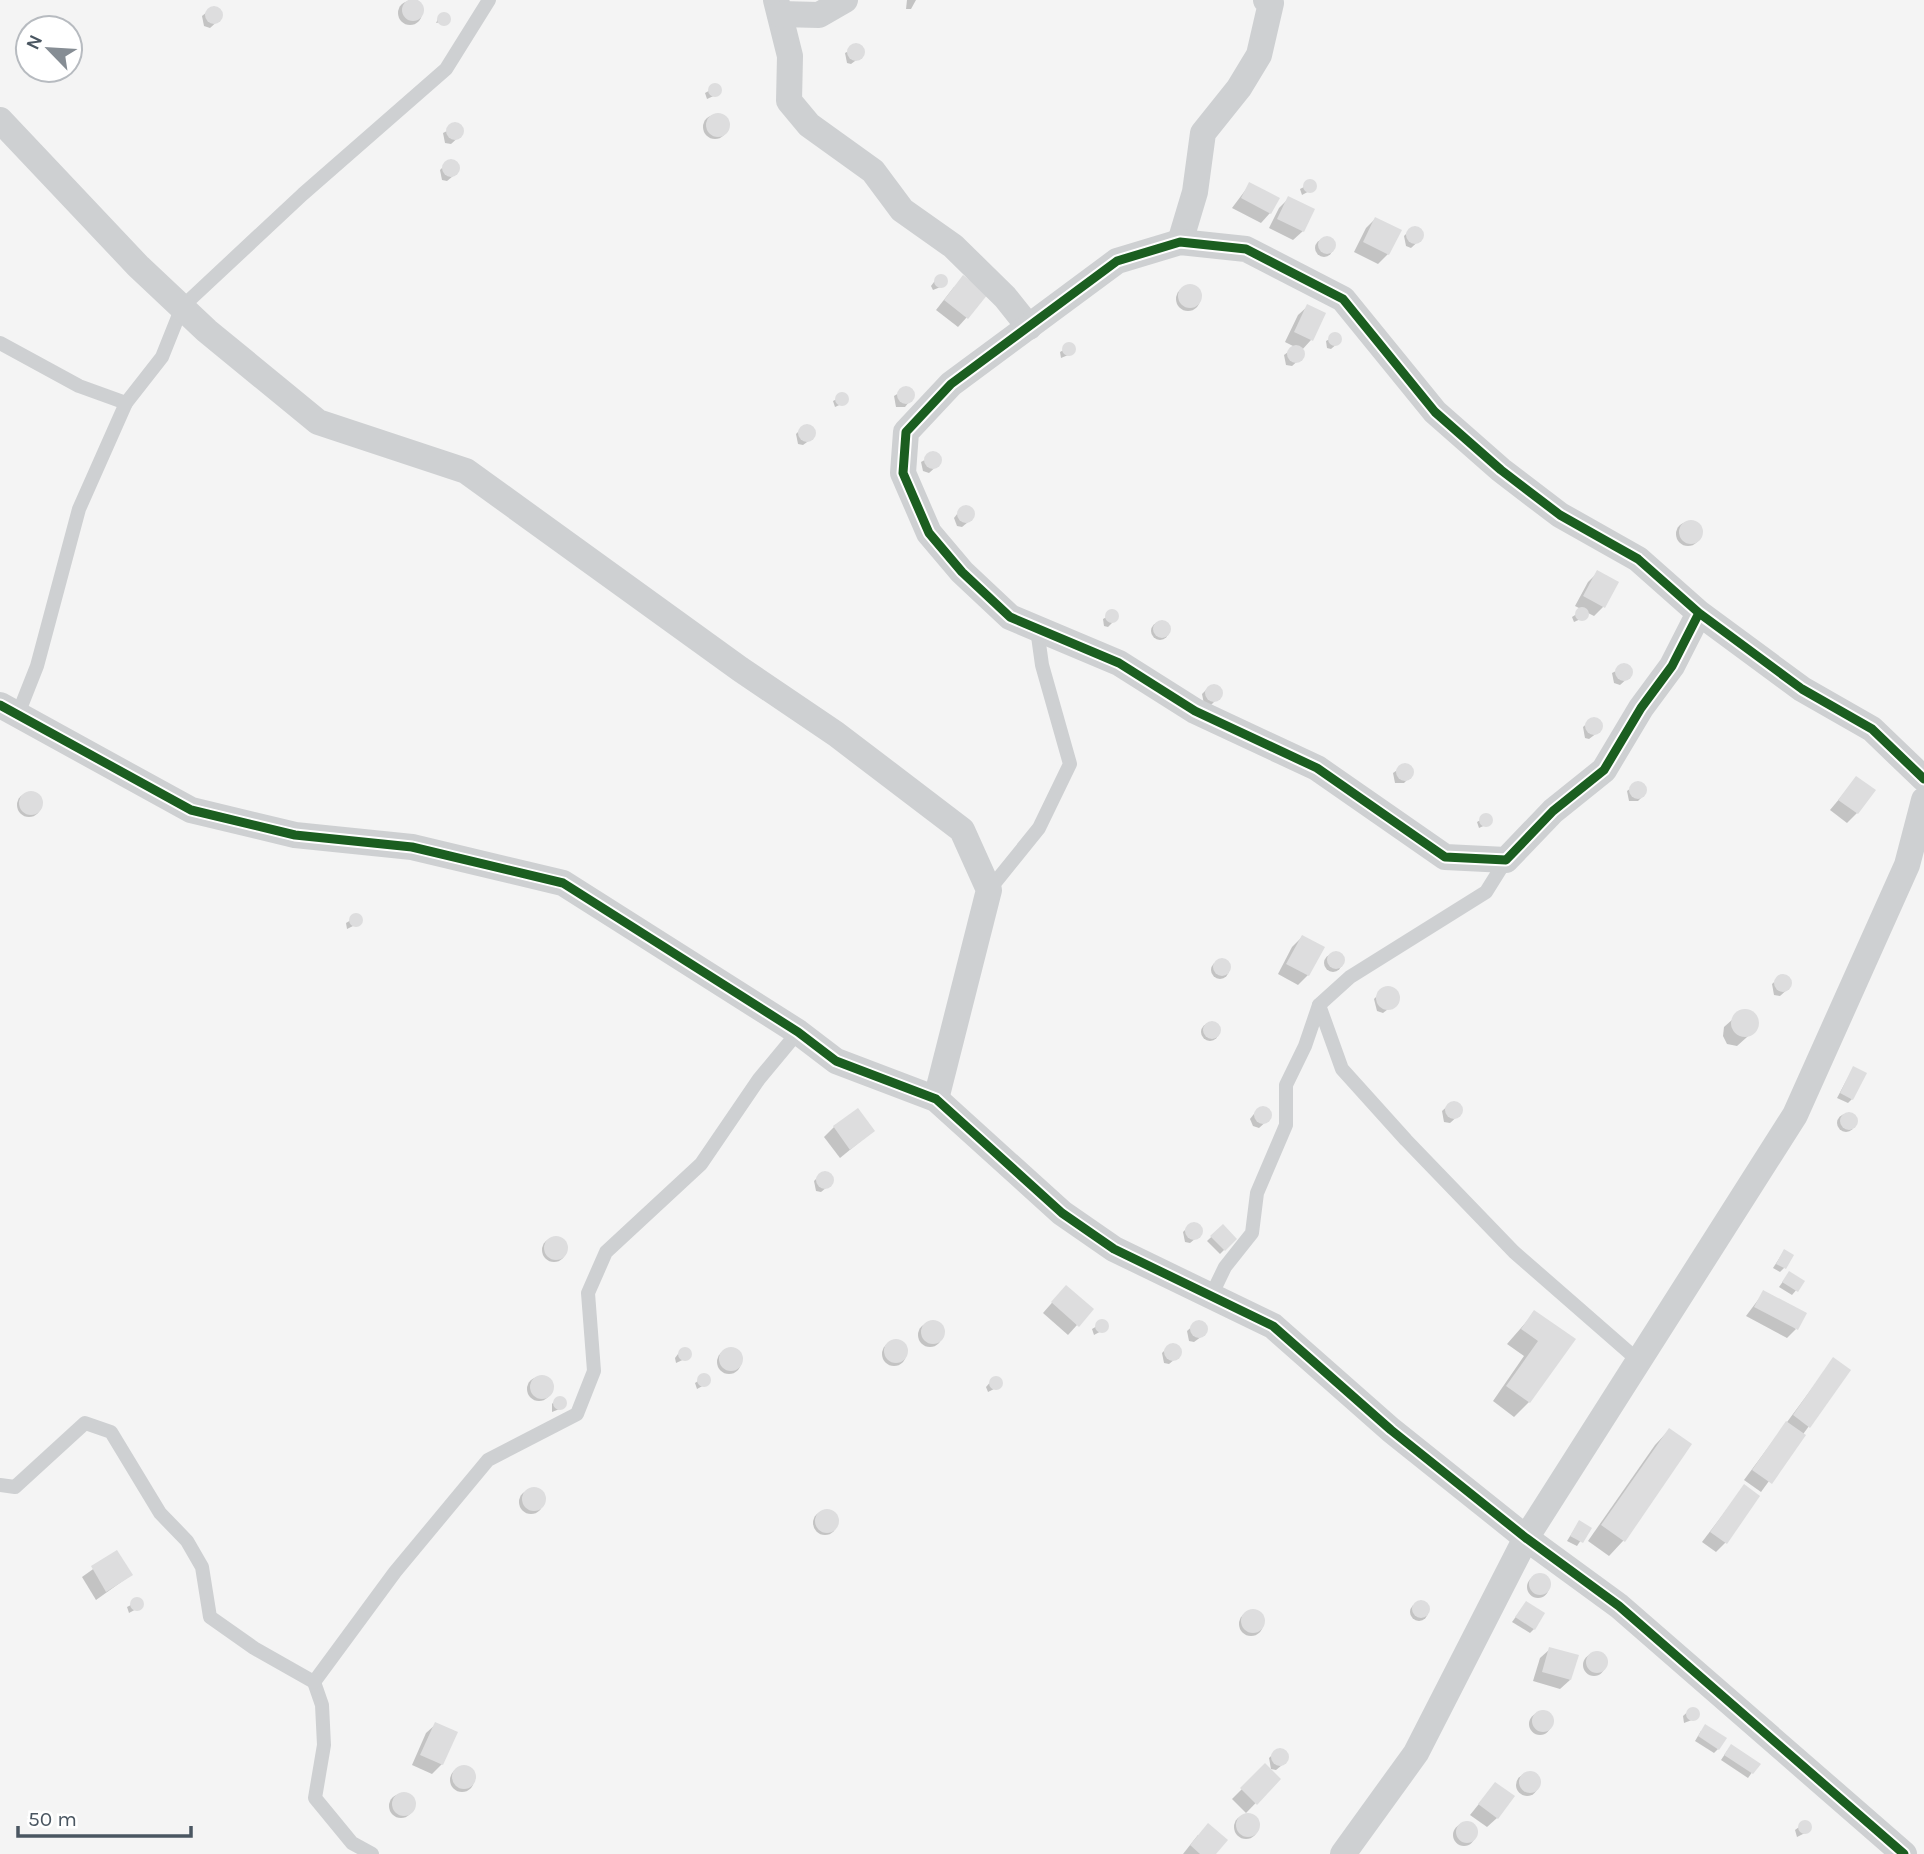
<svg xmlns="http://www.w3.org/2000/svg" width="1924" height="1854" font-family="Karla,sans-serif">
<rect width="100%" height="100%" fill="#f4f4f4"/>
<g fill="#0003">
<polygon points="907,0 916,0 911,9 906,9"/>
<circle cx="410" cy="13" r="12"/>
<polygon points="212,8 221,12 220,19 210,28 204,26 202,16"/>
<polygon points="446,15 445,24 445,21 436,23 439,17"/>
<polygon points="860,45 863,55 851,64 847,63 845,53"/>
<polygon points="716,87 718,94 707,99 705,93"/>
<circle cx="715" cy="127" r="12"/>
<polygon points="459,125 461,135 451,144 445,143 443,133"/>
<polygon points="449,161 458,166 458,172 447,181 442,180 440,170"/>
<polygon points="1312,183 1313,189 1302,195 1300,189"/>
<polygon points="1250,184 1270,213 1261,223 1232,208"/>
<polygon points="1288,199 1303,231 1293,240 1269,228 1279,208"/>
<polygon points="1375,219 1388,254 1378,264 1354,252 1366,228"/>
<polygon points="1413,227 1422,232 1422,238 1411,248 1406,246 1404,236"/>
<circle cx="1324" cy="248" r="9"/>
<polygon points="937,278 944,278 943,286 933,290 931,286"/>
<polygon points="954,287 967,317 958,327 936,310"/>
<circle cx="1188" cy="299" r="12"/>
<polygon points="1308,306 1324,314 1311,340 1301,351 1302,357 1292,366 1286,365 1284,355 1295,347 1285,342 1298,315"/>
<polygon points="1337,335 1339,342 1331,349 1327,348 1326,341"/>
<polygon points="1071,346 1073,353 1061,358 1060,352"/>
<polygon points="907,388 914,396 905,407 896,407 894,396"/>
<polygon points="845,395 846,402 835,407 833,401"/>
<polygon points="805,425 814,430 814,437 803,445 798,444 796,434"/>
<polygon points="936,454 939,464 929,473 923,471 921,462"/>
<polygon points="961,509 972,509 973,518 962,527 957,526 954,518"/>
<circle cx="1688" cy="534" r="12"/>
<polygon points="1598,572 1603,607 1594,616 1584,611 1585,617 1574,622 1572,617 1583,610 1575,606 1588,582"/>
<polygon points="1114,613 1116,619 1108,627 1104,626 1103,619"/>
<circle cx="1160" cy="631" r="9"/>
<polygon points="1628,665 1630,676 1620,685 1614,683 1612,673"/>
<polygon points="1211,685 1220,690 1220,696 1210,706 1204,704 1202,694"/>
<polygon points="1592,719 1601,724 1601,730 1589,739 1585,738 1583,727"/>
<polygon points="1406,764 1412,772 1409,778 1404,783 1395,783 1393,773"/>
<polygon points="1856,779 1857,813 1847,823 1830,810"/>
<polygon points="1639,782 1646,790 1642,797 1638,801 1629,801 1627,791"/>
<circle cx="29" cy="805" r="12"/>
<polygon points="1488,816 1490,823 1479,828 1477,822"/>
<polygon points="358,916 359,923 347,929 346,923"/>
<polygon points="1302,937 1308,975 1298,985 1278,974 1292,947"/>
<circle cx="1333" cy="963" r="9"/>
<circle cx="1220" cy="970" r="9"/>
<polygon points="1781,976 1790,980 1790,987 1780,996 1774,995 1772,984"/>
<polygon points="1385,988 1393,989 1398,995 1397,1002 1383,1013 1377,1011 1374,999"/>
<polygon points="1742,1011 1751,1012 1757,1019 1756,1029 1737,1046 1727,1044 1723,1036 1724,1027"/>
<circle cx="1210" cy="1032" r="9"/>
<polygon points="1853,1068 1852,1099 1848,1103 1837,1098"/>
<polygon points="1451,1103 1461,1107 1460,1114 1450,1123 1444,1122 1442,1111"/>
<polygon points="1257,1110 1268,1110 1269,1119 1259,1128 1253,1126 1250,1119"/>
<circle cx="1846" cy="1123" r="9"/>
<polygon points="834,1127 873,1131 840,1158 824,1137"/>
<polygon points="823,1172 832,1177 832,1183 821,1192 816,1191 814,1181"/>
<polygon points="1192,1223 1201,1228 1201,1234 1190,1243 1185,1242 1183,1232"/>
<polygon points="1223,1226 1235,1239 1220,1254 1207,1241"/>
<circle cx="554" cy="1250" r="12"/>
<polygon points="1784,1251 1784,1268 1780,1272 1773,1268"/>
<polygon points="1789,1273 1803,1282 1792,1295 1779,1287"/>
<polygon points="1764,1292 1796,1329 1787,1338 1746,1316"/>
<polygon points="1057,1297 1077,1325 1068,1335 1043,1313"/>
<polygon points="1535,1312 1573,1339 1529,1402 1514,1417 1493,1401 1524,1356 1507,1344"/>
<polygon points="1104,1322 1105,1329 1094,1335 1092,1329"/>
<polygon points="1197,1322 1205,1327 1205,1334 1194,1342 1189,1341 1187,1331"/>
<circle cx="930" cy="1335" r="12"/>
<circle cx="894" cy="1354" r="12"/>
<polygon points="1171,1344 1180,1349 1180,1355 1169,1364 1164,1363 1162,1353"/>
<polygon points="681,1350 688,1351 689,1357 676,1363 675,1358"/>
<circle cx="729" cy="1362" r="12"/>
<polygon points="1833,1360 1809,1426 1761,1492 1744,1480"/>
<polygon points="706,1376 708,1383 697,1389 695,1383"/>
<circle cx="539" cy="1389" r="12"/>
<polygon points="993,1379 1000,1380 1000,1386 988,1392 986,1387"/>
<polygon points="556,1399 563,1400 562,1408 552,1412 552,1404"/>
<polygon points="1669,1430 1690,1445 1623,1541 1609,1556 1588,1541 1655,1445"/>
<polygon points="1744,1487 1726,1542 1716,1552 1702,1542"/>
<circle cx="531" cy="1502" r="12"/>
<circle cx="825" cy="1523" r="12"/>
<polygon points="1579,1522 1589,1528 1577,1546 1567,1541"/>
<polygon points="117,1552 131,1575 96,1600 82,1577"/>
<circle cx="1538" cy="1587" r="11"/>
<polygon points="139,1601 140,1607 129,1613 127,1607"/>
<polygon points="1526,1603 1534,1629 1530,1633 1512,1622"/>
<circle cx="1419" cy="1612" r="9"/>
<circle cx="1251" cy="1624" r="12"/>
<polygon points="1550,1649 1570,1680 1560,1689 1533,1681 1540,1658"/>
<circle cx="1594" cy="1665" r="11"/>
<polygon points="1692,1708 1696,1709 1697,1718 1684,1723 1683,1716"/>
<circle cx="1540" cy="1724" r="11"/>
<polygon points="436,1724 442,1764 432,1774 412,1765 426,1733"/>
<polygon points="1701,1731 1718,1749 1714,1753 1695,1741"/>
<polygon points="1278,1750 1287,1755 1287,1761 1276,1770 1271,1769 1269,1758"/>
<polygon points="1727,1751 1758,1764 1748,1778 1721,1760"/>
<polygon points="1265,1766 1279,1779 1246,1813 1232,1799"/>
<circle cx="462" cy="1780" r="12"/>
<circle cx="1527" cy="1785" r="11"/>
<polygon points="1495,1784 1497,1818 1487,1827 1470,1815"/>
<circle cx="401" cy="1806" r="12"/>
<circle cx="1246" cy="1827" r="12"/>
<polygon points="1806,1822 1810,1827 1809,1831 1797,1837 1795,1830"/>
<circle cx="1464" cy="1835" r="11"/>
<polygon points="1198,1835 1214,1854 1183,1854"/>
</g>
<g fill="#ddddde">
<circle cx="413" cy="10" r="11"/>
<circle cx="214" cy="15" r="9"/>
<circle cx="444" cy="19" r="7"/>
<circle cx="856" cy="52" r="9"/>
<circle cx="715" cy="90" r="7"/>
<circle cx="718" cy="125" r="12"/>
<circle cx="455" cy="131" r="9"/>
<circle cx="451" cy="168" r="9"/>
<circle cx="1310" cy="186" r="7"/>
<polygon points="1249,182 1280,198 1271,214 1241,198"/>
<polygon points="1288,196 1315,209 1304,232 1277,219"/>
<polygon points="1375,217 1402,230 1389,255 1363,242"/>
<circle cx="1415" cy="235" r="9"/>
<circle cx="1327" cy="245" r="9"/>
<circle cx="941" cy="281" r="7"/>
<polygon points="963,275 988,294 968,319 944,300"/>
<circle cx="1190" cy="296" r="12"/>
<polygon points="1307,304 1326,313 1313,341 1294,332"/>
<circle cx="1335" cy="339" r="7"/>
<circle cx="1069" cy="349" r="7"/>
<circle cx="1296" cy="354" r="9"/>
<circle cx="906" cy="395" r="9"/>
<circle cx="842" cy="399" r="7"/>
<circle cx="807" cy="433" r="9"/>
<circle cx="933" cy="460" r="9"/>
<circle cx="966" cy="514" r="9"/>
<circle cx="1691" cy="532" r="12"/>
<polygon points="1597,570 1619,582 1605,608 1583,596"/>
<circle cx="1582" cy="614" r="7"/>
<circle cx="1112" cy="616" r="7"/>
<circle cx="1162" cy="629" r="9"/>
<circle cx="1624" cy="672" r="9"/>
<circle cx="1214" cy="693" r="9"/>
<circle cx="1594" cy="726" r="9"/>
<circle cx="1405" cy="772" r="9"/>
<polygon points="1856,776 1876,790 1858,814 1838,800"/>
<circle cx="1638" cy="790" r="9"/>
<circle cx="31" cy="803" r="12"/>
<circle cx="1486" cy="820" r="7"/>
<circle cx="356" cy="920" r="7"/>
<polygon points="1302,935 1325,947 1309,976 1286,964"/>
<circle cx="1336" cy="960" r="9"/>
<circle cx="1222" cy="967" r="9"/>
<circle cx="1783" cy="983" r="9"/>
<circle cx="1388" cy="998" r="12"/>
<circle cx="1745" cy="1023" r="14"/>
<circle cx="1212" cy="1030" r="9"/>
<polygon points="1853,1066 1867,1073 1853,1100 1840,1093"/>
<circle cx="1454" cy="1110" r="9"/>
<circle cx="1263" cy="1115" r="9"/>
<polygon points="858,1108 875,1131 850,1150 833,1126"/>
<circle cx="1849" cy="1121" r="9"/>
<circle cx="825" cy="1180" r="9"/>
<circle cx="1194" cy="1231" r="9"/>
<polygon points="1223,1224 1237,1239 1225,1251 1210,1236"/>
<circle cx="556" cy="1248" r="12"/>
<polygon points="1784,1249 1794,1255 1786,1269 1776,1264"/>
<polygon points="1789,1271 1805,1281 1798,1292 1782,1282"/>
<polygon points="1066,1285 1094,1309 1079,1327 1051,1302"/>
<polygon points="1763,1290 1807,1313 1798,1330 1754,1307"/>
<polygon points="1534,1310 1576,1339 1530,1403 1506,1386 1538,1341 1521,1329"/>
<circle cx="1102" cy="1326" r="7"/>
<circle cx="1199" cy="1329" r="9"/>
<circle cx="933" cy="1332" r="12"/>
<circle cx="896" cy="1351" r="12"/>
<circle cx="1173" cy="1352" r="9"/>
<circle cx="685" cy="1354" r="7"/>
<circle cx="731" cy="1359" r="12"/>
<polygon points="1833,1357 1851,1370 1810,1428 1793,1415"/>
<circle cx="704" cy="1380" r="7"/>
<circle cx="542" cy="1387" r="12"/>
<circle cx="996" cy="1383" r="7"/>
<circle cx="560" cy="1403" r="7"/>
<polygon points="1786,1421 1806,1435 1772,1484 1752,1470"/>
<polygon points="1669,1428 1692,1444 1625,1542 1601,1525"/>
<polygon points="1744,1484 1760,1496 1727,1544 1710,1532"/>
<circle cx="534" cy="1499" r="12"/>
<circle cx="827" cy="1521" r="12"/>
<polygon points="1579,1520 1592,1528 1583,1543 1570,1536"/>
<polygon points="117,1550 133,1575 106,1592 91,1566"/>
<circle cx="1540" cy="1584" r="11"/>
<circle cx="137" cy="1604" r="7"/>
<circle cx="1421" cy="1609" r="9"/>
<polygon points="1526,1601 1545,1613 1535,1630 1515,1617"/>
<circle cx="1253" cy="1621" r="12"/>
<polygon points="1549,1647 1579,1655 1571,1680 1542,1672"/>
<circle cx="1597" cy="1662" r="11"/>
<circle cx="1693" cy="1714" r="7"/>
<circle cx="1543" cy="1721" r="11"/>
<polygon points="435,1722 458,1732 443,1765 420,1755"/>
<polygon points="1705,1724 1727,1738 1719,1750 1698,1736"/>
<polygon points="1731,1744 1761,1764 1753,1774 1724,1755"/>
<circle cx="1280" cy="1757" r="9"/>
<polygon points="1265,1763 1281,1779 1257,1805 1240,1788"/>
<circle cx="464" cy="1777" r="12"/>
<circle cx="1530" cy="1782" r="11"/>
<polygon points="1495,1782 1515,1796 1498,1819 1478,1804"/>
<circle cx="404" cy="1804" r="12"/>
<circle cx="1248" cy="1825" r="12"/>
<circle cx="1805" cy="1827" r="7"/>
<circle cx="1467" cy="1832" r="11"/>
<polygon points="1208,1823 1228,1840 1216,1854 1200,1854 1190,1845"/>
</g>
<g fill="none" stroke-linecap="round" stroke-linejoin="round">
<g stroke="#ced0d2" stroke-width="14">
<polyline points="0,343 79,386 126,403"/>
<polyline points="18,714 37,666 79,509 126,403 162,357 182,307 303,194 446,69 489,0"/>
<polyline points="989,890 1039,828 1070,764 1042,665 1037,629"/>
<polyline points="1319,1005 1342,1069 1406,1140 1514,1252 1640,1362"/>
<polyline points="1211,1296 1225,1267 1252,1233 1257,1193 1286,1125 1286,1085 1305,1046 1319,1005 1350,977 1486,892 1506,860"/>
<polyline points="0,1485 15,1487 85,1423 111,1432 160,1513 187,1541 202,1567 210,1617 254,1648 314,1682 322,1705 324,1745 315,1798 352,1843 372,1854"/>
<polyline points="314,1682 395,1572 488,1460 577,1414 594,1371 588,1293 606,1252 701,1164 759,1079 798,1032"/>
</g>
<g stroke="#ced0d2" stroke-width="26">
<polyline points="776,0 790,56 789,101 809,125 873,171 902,210 953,246 1005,297 1029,327"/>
<polyline points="780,14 819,15 845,0"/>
<polyline points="0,120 138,266 207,331 318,422 466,471 740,669 836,734 962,830 989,890 936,1099"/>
<polyline points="1180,242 1195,192 1203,133 1239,88 1259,55 1271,3 1266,0"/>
<polyline points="1699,613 1672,666 1641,708 1604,770 1553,811 1506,860 1445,857 1317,768 1195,711 1119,663 1010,617 962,572 929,533 903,473 906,432 951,384 1117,261 1180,242 1246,249 1343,299 1435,412 1501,470 1560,515 1638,559 1699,613 1802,689 1872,729 1924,779"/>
<polyline points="0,705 191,810 295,835 412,847 563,883 798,1032 836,1061 936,1099 1062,1213 1114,1249 1273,1326 1391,1430 1526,1538 1619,1606 1904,1854"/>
<polyline points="1343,1854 1416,1753 1526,1538 1795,1115 1907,865 1924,800"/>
</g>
<g stroke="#fff" stroke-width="13">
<g id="cycleway">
<polyline points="1699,613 1672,666 1641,708 1604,770 1553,811 1506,860 1445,857 1317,768 1195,711 1119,663 1010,617 962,572 929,533 903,473 906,432 951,384 1117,261 1180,242 1246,249 1343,299 1435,412 1501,470 1560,515 1638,559 1699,613 1802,689 1872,729 1924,779"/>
<polyline points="0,705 191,810 295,835 412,847 563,883 798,1032 836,1061 936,1099 1062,1213 1114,1249 1273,1326 1391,1430 1526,1538 1619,1606 1904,1854"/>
</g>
</g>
<use href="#cycleway" stroke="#1b5e20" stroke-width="9"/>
</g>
<g transform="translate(49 49) rotate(295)"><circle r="33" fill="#ffffff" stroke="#b7bbc0" stroke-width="2"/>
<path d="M0-5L12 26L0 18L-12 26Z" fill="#868d94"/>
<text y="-10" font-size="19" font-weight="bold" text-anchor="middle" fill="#4a5661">N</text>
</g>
<path d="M18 1826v10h173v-10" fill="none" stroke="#4a5661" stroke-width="3.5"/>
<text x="28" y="1826" font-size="21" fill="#4a5661" stroke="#ffffff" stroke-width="5" paint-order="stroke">50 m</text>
</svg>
